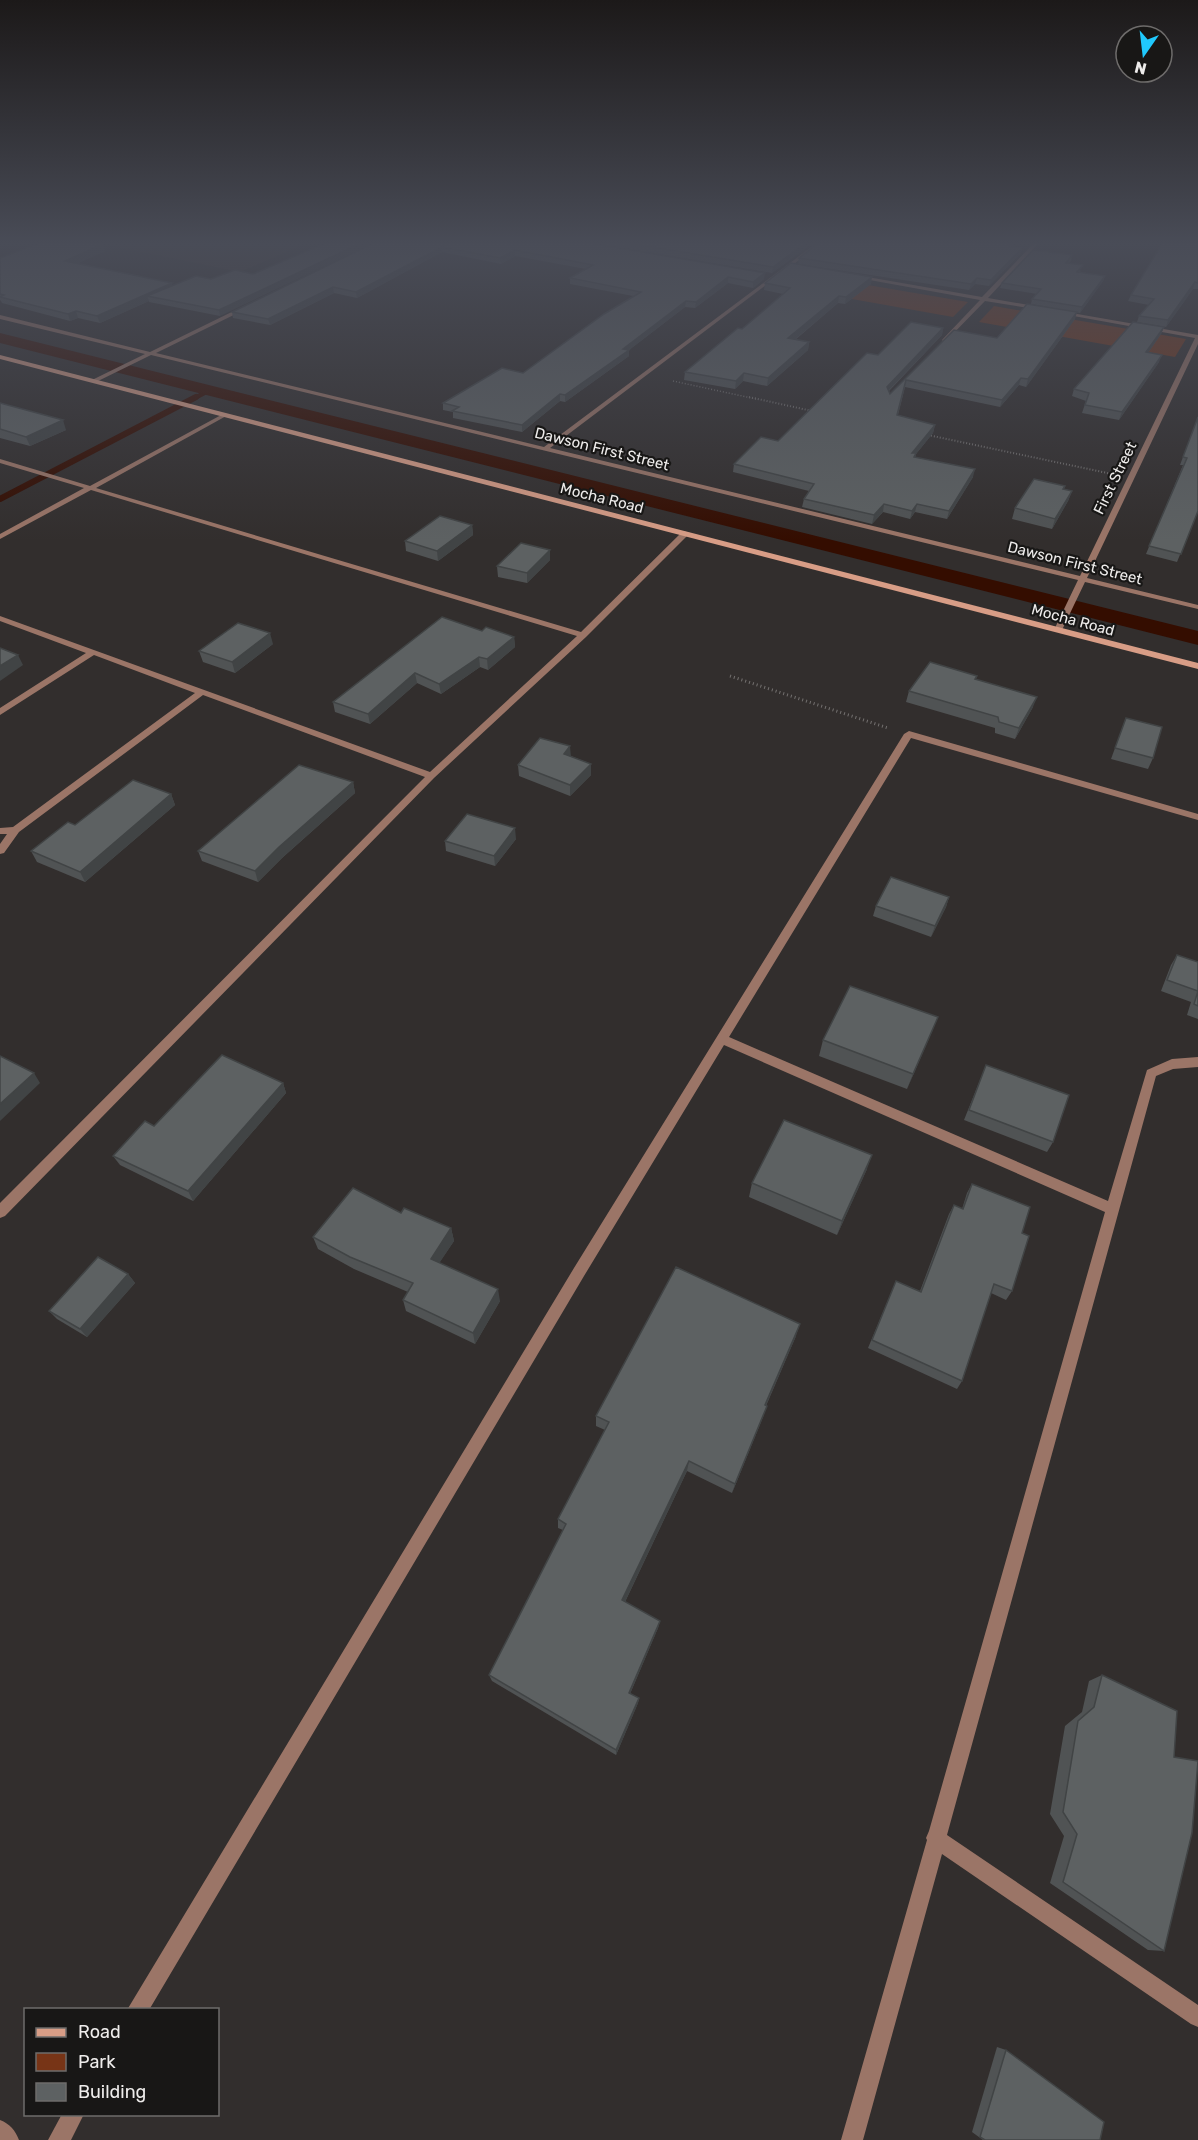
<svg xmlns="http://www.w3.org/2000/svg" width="1198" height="2140" font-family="Rubik,sans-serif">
<rect width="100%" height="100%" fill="#322e2d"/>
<polygon fill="#403633" points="108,242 309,242 240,272 103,244"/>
<g fill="#773416">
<polygon points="797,273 968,302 953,317 779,286"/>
<polygon points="994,306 1186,339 1175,357 979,322"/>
</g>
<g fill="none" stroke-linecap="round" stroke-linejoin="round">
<polyline stroke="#340d00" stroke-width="4.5" points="193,399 208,391"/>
<polyline stroke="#340d00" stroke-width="6" points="0,499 196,397"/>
<polygon fill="#340d00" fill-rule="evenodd" points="0,333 1198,631 1198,645 0,343"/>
<polyline stroke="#73706f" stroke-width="1.5" stroke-dasharray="1 2" stroke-linecap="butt" points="673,381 756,399"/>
<g stroke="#73706f" stroke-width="2" stroke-dasharray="1 2" stroke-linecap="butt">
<polyline points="749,397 812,411"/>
<polyline points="928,435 1112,474"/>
</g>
<polyline stroke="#73706f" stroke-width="3" stroke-dasharray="1 3" stroke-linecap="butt" points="730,676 888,728"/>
<g fill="#9b7567" fill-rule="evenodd">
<polygon points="818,242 823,242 550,448 1080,576 1195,338 1057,313 1060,311 1198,335 1198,344 1087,578 1198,605 1198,609 1085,582 1062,630 1058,632 1054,630 1078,580 151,355 94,383 92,380 145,354 0,319 0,315 150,352 246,305 248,308 156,353 544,447"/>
<polygon points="1035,242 1040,242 988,298 1040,307 1042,310 985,301 944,343 942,340 980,300 853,277 856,275 982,297"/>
<polygon points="223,414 228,415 96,488 581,632 683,531 690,533 586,637 434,778 5,1216 0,1218 0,1203 425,777 203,695 19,832 4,853 0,854 0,844 7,834 0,834 0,828 13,827 195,693 94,655 0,715 0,708 86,653 0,621 0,616 430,772 577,636 91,490 0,539 0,534 84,488 0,463 0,459 90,486"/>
<polygon points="909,731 1198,814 1198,820 911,738 729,1037 1108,1201 1147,1070 1172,1059 1198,1057 1198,1067 1173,1069 1156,1076 947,1835 1198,2005 1198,2027 1191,2024 942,1854 863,2140 841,2140 927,1840 926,1838 929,1831 1105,1212 724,1045 584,1276 149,2010 127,2010 574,1268 904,734"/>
<polygon points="62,2114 84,2114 71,2140 48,2140"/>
<path d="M 0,2120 C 10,2124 15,2130 19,2140 L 0,2140 Z"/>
</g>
<polygon fill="#d89d86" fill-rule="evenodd" points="0,355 1198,663 1198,669 0,359"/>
</g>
<g fill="#505354">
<polygon points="376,242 584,242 764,279 753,288 728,283 695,308 685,307 629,350 629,356 565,402 560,401 522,432 453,418 453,412 443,410 443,403 523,373 633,296 570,284 570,278 586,269 515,256 501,264 442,252 357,298 334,293 270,325 233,318 232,312"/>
<polygon points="588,242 814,242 772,273"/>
<polygon points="1198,242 1198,289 1193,289 1166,327 1137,322 1139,316 1149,305 1128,301 1131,295"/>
<polygon points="103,244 105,251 77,263 172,283 172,286 211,279 235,270 220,316 149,302 149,301 100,323 78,318 70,321 2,303 1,301 0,300 0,258"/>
<polygon points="1012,246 1021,253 989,286 975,284 969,290 798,264 799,258"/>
<polygon points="1072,255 1071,261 1069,263 1081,271 1080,272 1105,276 1103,281 1080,313 1031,304 1032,299 1037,294 1000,288 1002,283"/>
<polygon points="765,283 871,284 845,304 838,303 795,340 809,342 808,350 767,386 743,381 735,389 684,380 685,372 742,329 783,294 764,290"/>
<polygon points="1075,319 1026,387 1019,385 1000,407 905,387 898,415 935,425 933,433 916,454 915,457 973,477 947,519 915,512 910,519 883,512 872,524 802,507 804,499 809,491 733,472 734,464 778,441 878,355 943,328 942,335 889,391 890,394 954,330 997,338"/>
<polygon points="1164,327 1161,334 1148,353 1159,362 1119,420 1082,413 1086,401 1072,396 1074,389"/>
<polygon points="0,403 66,430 30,446 0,438"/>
<polygon points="1198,417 1198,511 1177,562 1146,554 1183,465 1180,465"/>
<polygon points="1065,486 1064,489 1072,491 1068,501 1052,529 1012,519 1015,508"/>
<polygon points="472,525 473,535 438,561 406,551 405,541"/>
<polygon points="550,550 550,560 527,583 498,577 497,566"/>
<polygon points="482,631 514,637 515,647 488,670 480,667 441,694 417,683 370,724 335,712 333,702"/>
<polygon points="273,644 235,673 203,662 199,651"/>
<polygon points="977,676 976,679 1033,707 1015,739 995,733 995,728 906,702 909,691"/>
<polygon points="1126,718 1153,758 1148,769 1111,759"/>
<polygon points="571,756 591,764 591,775 570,796 519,776 518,765"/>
<polygon points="353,782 355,793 282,858 258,882 202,861 198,851"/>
<polygon points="171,794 175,805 85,882 37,862 31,851 75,825"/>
<polygon points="516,839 495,866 446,851 445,841"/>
<polygon points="949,897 946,907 931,937 873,916 876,906"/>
<polygon points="1177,955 1198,962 1198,1019 1187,1015 1191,1002 1161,991 1171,965"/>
<polygon points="938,1017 907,1089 819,1056 823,1040"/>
<polygon points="986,1065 1053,1142 1047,1152 964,1120"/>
<polygon points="283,1083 286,1093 193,1201 120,1165 113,1156 154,1126"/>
<polygon points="867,1169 837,1235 749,1197 752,1183"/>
<polygon points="972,1184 1022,1233 1012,1291 1006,1300 991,1293 962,1381 957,1389 868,1348 896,1281 920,1291 949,1214 954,1205 962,1209 967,1193"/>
<polygon points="451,1228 454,1241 439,1263 500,1301 475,1344 406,1311 403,1300 408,1292 354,1269 318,1249 313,1237"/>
<polygon points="128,1274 135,1283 87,1337 57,1319 49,1311"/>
<polygon points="796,1336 766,1406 763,1417 732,1493 687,1471 625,1602 660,1621 658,1628 630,1694 639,1698 638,1703 616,1755 492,1681 489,1675 563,1530 558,1528 558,1519 605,1430 596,1426 596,1416"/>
<polygon points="1102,1675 1164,1951 1148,1950 1050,1883 1064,1836 1050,1814 1065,1726 1082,1712 1089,1681"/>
<polygon points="997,2047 1006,2050 1100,2140 983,2140 972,2132"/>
</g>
<g fill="#414445">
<polygon points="363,242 376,242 220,316 219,310"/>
<polygon points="807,242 814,242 772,273 773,267"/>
<polygon points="1012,242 1017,242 1007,251 1008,245"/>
<polygon points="103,244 105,251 68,268 65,261"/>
<polygon points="442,247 442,252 357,298 356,292"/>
<polygon points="1022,248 1021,253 989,286 991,280"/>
<polygon points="515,250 515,256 501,264 500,258"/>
<polygon points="765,273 764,279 753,288 753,282"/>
<polygon points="1105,276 1103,281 1080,313 1082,307"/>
<polygon points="728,277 728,283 695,308 696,302"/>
<polygon points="872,277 871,284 845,304 846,297"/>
<polygon points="977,278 975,284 969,290 971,284"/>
<polygon points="1195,282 1193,289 1166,327 1168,320"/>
<polygon points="172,283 173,290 147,296 149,301 100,323 97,316"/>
<polygon points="333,287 334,293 270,325 268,319"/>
<polygon points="839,296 838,303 787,346 788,338"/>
<polygon points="686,301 685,307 629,350 629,356 565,402 565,395 623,349"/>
<polygon points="76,311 78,318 70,321 68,314"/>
<polygon points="1077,312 1075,319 1026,387 1028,379"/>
<polygon points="1164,327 1161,334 1143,360 1146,352"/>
<polygon points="943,328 942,335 885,394 887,387"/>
<polygon points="809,342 808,350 767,386 768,378"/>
<polygon points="1162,355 1159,362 1119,420 1122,412"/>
<polygon points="744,373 743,381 735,389 736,381"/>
<polygon points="1021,378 1019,385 1000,407 1002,400"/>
<polygon points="560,394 560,401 522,432 522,425"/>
<polygon points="63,420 66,430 30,446 26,437"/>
<polygon points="935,425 933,433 916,454 915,461 912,453"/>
<polygon points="975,469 973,477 947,519 949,511"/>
<polygon points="1072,491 1068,501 1052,529 1055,519"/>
<polygon points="884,504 883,512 872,524 874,515"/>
<polygon points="917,504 915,512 910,519 912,511"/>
<polygon points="472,525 473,535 438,561 437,551"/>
<polygon points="550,550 550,560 527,583 527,573"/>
<polygon points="270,633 273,644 235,673 232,662"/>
<polygon points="514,637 515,647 488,670 487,659"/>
<polygon points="18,655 23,665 0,681 0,666"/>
<polygon points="479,657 480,667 441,694 439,684"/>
<polygon points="415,673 417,683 370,724 368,714"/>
<polygon points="1037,697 1033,707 1015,739 1019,728"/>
<polygon points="570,746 571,757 564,754"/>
<polygon points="591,764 591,775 570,796 570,785"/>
<polygon points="353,782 355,793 282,858 258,882 255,871 279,847"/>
<polygon points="171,794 175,805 85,882 80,872"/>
<polygon points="515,828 516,839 495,866 494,856"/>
<polygon points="949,897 946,907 931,937 935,926"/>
<polygon points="938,1017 932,1032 907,1089 913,1074"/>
<polygon points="34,1073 40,1083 0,1121 0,1104"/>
<polygon points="283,1083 286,1093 193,1201 188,1191"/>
<polygon points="872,1155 867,1169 837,1235 842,1221"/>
<polygon points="451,1228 454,1241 434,1271 431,1259"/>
<polygon points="128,1274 135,1283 87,1337 80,1329"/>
<polygon points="498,1289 500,1301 475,1344 473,1333"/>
<polygon points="800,1324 796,1336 761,1416 765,1405"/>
<polygon points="767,1406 763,1417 732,1493 735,1484"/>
<polygon points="689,1461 687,1471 622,1608 622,1600"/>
<polygon points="660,1621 658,1628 628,1698 629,1693"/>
<polygon points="639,1698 638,1703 616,1755 616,1750"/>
</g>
<g fill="#5d6162" stroke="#414445" stroke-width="1.5">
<polygon points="42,242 90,242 103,244 65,261 172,283 97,316 76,311 68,314 0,297 4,295 0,294 0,258"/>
<polygon points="328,242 363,242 219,310 147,296 196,276 211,279 235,270 253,274"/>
<polygon points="376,242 584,242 765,273 753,282 728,277 696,302 686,301 623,349 629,350 565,395 560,394 522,425 452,411 459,407 443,403 502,368 523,373 604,314 641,292 570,278 593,265 515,250 500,258 442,247 356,292 333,287 268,319 232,312"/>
<polygon points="622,242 807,242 773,267"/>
<polygon points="820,242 1012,242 1008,245 1022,248 991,280 977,278 971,284 799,258"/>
<polygon points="1163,242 1198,242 1198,283 1195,282 1168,320 1139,316 1154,299 1131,295"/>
<polygon points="1033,250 1072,255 1066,263 1083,265 1077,272 1105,276 1082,307 1032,299 1041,289 1002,283"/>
<polygon points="791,263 872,277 846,297 839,296 788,338 809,342 768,378 744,373 736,381 685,372 738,328 742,329 790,288 765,283"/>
<polygon points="1027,304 1077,312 1028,379 1021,378 1002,400 906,380 897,415 935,425 912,453 916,453 914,457 975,469 949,511 917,504 912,511 884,504 874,515 804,499 814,484 734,464 761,437 778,441 867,353 878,355 911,322 943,328 887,387 890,394 954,330 997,338"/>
<polygon points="1133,322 1164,327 1146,352 1162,355 1122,412 1085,405 1089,393 1074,389"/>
<polygon points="0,403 63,420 26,437 0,429"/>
<polygon points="1198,417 1198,511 1181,554 1149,546 1187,458 1183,457"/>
<polygon points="1034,479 1065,486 1063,489 1072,491 1055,519 1015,508"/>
<polygon points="440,516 472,525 437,551 405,541"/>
<polygon points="521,543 550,550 527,573 497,566"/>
<polygon points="442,617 482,631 486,627 514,637 487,659 479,657 439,684 415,673 368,714 333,702"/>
<polygon points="238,623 270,633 232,662 199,651"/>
<polygon points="0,648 18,655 0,666"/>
<polygon points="930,662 977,676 975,679 1037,697 1019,728 999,722 998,717 909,691"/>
<polygon points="1126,718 1162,727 1153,758 1115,748"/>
<polygon points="540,738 570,746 564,754 591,764 570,785 518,765"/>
<polygon points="299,765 353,782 279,847 255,871 198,851"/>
<polygon points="133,780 171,794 80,872 31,851 68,822 75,825"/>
<polygon points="467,814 515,828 494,856 445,841"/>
<polygon points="891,877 949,897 935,926 876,906"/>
<polygon points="1177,955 1198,962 1198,1006 1194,1004 1198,991 1167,980"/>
<polygon points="850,986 938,1017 913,1074 823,1040"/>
<polygon points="222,1055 283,1083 188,1191 113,1156 145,1121 154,1126"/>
<polygon points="0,1056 34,1073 0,1104"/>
<polygon points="986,1065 1069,1095 1053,1142 969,1110"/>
<polygon points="784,1120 872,1155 842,1221 752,1183"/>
<polygon points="972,1184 1030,1207 1022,1233 1029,1236 1012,1291 994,1284 962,1381 872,1340 896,1281 921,1292 954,1205 963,1209"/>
<polygon points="353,1188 401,1213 404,1208 451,1228 431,1259 498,1289 473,1333 403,1300 413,1283 350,1257 313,1237"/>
<polygon points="98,1257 128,1274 80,1329 49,1311"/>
<polygon points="676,1267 800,1324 765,1405 767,1406 735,1484 689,1461 622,1600 660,1621 629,1693 639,1698 616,1750 489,1675 566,1524 558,1519 609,1422 596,1416"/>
<polygon points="1102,1675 1177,1711 1174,1757 1198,1761 1192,1833 1164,1951 1063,1882 1077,1834 1063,1812 1078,1721 1094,1707"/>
<polygon points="1006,2050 1104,2122 1100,2140 985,2140 980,2137"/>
</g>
<linearGradient id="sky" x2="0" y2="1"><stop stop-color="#1c1919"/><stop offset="0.45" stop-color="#494c57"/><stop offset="1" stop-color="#494c57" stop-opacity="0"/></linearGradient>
<rect width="1198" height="541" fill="url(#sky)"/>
<g text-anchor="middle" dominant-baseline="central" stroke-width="4.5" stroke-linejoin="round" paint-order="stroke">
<g font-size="15" fill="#eeeceb" stroke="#181716">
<text transform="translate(602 449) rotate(14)">Dawson First Street</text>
<text transform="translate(1115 478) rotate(-64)">First Street</text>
<text transform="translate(602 498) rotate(14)">Mocha Road</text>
<text transform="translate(1075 563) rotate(14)">Dawson First Street</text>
<text transform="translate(1073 620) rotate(15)">Mocha Road</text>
</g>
</g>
<rect x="24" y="2008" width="195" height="108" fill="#181716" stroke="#6e6c6b" stroke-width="1.5"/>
<rect x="36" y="2028" width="30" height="9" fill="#d89d86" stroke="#6e6c6b" stroke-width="1.5"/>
<text x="78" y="2038" font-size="18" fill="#eeeceb">Road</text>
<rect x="36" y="2053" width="30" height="18" fill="#773416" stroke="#6e6c6b" stroke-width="1.5"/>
<text x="78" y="2068" font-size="18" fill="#eeeceb">Park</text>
<rect x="36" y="2083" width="30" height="18" fill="#5d6162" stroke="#6e6c6b" stroke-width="1.5"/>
<text x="78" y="2098" font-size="18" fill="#eeeceb">Building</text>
<g transform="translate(1144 54) rotate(194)"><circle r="28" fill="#181716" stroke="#6e6c6b" stroke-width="1.5"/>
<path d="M0-4.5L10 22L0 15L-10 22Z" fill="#20c9fd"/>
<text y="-9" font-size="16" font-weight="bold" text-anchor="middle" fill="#eeeceb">N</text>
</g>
</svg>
